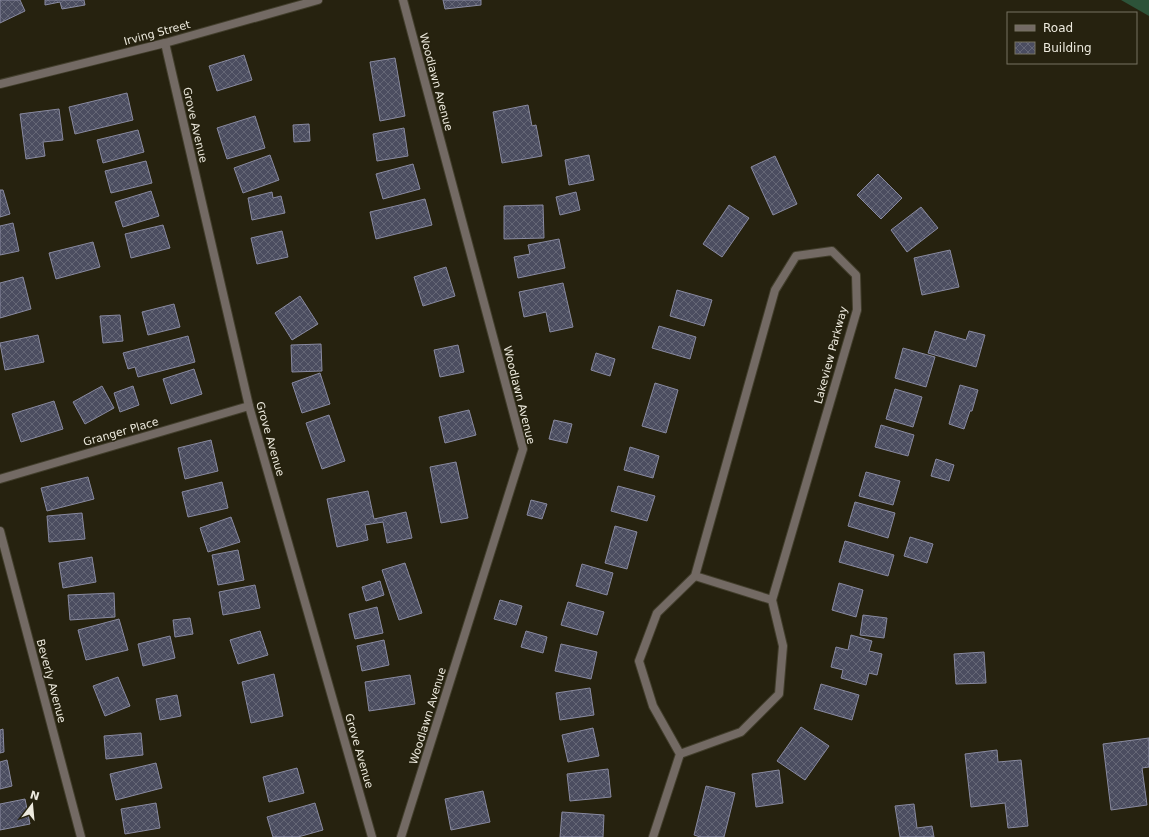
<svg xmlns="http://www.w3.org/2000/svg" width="1149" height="837" font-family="'DejaVu Sans',sans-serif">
<defs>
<pattern id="building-cross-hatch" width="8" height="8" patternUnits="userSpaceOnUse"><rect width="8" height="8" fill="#4b4d60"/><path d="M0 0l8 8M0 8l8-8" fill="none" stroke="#656776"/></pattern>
</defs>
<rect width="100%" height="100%" fill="#26220f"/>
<polygon fill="#2d5339" points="1121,0 1149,0 1149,16"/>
<g fill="url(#building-cross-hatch)" stroke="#898aa0">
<polygon points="0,0 20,0 25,11 0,23"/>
<polygon points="45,0 84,0 85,5 62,9 60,2 45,5"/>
<polygon points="443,0 481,0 481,5 445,9"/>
<polygon points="244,55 252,80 217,91 209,66"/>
<polygon points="395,58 405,116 380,121 370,62"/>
<polygon points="127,93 133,120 75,134 69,107"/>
<polygon points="528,105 532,126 536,125 542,156 502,163 493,112"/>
<polygon points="59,109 63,140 43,142 45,156 26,159 20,114"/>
<polygon points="255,116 265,148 227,159 217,128"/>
<polygon points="309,124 310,141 294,142 293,125"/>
<polygon points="404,128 408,156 377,161 373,134"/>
<polygon points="138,130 144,152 103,163 97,140"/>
<polygon points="270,155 279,180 243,193 234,168"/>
<polygon points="589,155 594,180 569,185 565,160"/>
<polygon points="775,156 797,204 773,215 751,167"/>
<polygon points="146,161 152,183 111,193 105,171"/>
<polygon points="413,164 420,189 383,199 376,174"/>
<polygon points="878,174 902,198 881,219 857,195"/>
<polygon points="0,190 3,190 10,214 0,217"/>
<polygon points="151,191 159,216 123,227 115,202"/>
<polygon points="272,192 273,198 281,196 285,213 252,220 248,198"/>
<polygon points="576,192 580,210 560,215 556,197"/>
<polygon points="425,199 432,225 376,239 370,212"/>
<polygon points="543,205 544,238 504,239 504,206"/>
<polygon points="729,205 749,218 722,257 703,244"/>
<polygon points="921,207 938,228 907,252 891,230"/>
<polygon points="13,223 19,251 0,255 0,226"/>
<polygon points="163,225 170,248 131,258 125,234"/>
<polygon points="282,231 288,257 257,264 251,238"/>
<polygon points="559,239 565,268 518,278 514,257 530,254 528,245"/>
<polygon points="93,242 100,267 56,279 49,253"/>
<polygon points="950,250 959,287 922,295 914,258"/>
<polygon points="446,267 455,296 423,306 414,277"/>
<polygon points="23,277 31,309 0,318 0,283"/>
<polygon points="563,283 573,327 550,332 546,312 524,317 519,292"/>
<polygon points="677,290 712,300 704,326 670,316"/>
<polygon points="300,296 318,324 292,340 275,313"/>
<polygon points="174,304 180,327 148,335 142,312"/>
<polygon points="120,315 123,341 103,343 100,316"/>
<polygon points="659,326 696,337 690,359 652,348"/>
<polygon points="935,331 966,340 969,331 985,335 976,367 928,353"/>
<polygon points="38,335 44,362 5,370 0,343"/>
<polygon points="188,336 195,362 138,377 135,367 128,369 123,353"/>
<polygon points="321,344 322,371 292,372 291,345"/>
<polygon points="458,345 464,372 440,377 434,350"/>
<polygon points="903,348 935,357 926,387 895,378"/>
<polygon points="596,353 615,359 610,376 591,370"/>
<polygon points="194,369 202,394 171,404 163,379"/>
<polygon points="320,373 330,404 302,413 292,383"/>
<polygon points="655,383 678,390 666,433 642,426"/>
<polygon points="960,385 978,390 972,411 970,411 964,429 949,424"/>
<polygon points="102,386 114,408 85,424 73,402"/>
<polygon points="133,386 139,405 120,412 114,393"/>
<polygon points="895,389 922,397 913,427 886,419"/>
<polygon points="54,401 63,429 21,442 12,414"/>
<polygon points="469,410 476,435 445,443 439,417"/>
<polygon points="329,415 345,461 322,469 306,423"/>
<polygon points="554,420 572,424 567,443 549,439"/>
<polygon points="881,425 914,435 908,456 875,447"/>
<polygon points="211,440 218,471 185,479 178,448"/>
<polygon points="630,447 659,456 653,478 624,470"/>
<polygon points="936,459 954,465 949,481 931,476"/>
<polygon points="456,462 468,518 441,523 430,467"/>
<polygon points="866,472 900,481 893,505 859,496"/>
<polygon points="88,477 94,499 47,511 41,488"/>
<polygon points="222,482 228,508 188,517 182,492"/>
<polygon points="618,486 655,496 647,521 611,511"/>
<polygon points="368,491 374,519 406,512 412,538 387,543 383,522 365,525 368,540 337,547 327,499"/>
<polygon points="531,500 547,504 542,519 527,515"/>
<polygon points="855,502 895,513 888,538 848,526"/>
<polygon points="82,513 85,539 49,542 47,516"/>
<polygon points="231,517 240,542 208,552 200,528"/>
<polygon points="615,526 637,532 627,569 605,563"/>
<polygon points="910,537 933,544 927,563 904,556"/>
<polygon points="845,541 894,555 888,576 839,562"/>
<polygon points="238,550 244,580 218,585 212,555"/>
<polygon points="92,557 96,582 63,588 59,563"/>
<polygon points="405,563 422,613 399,620 382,570"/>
<polygon points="582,564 613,573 607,595 576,586"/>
<polygon points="380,581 384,595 366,601 362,587"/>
<polygon points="839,583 863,590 856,617 832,610"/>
<polygon points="255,585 260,608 223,615 219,592"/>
<polygon points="114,593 115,617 70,620 68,595"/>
<polygon points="500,600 522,606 516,625 494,619"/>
<polygon points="568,602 604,612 597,635 561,625"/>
<polygon points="377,607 383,633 355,639 349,614"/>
<polygon points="863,615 887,618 884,638 860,635"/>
<polygon points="190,618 193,634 175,637 173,620"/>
<polygon points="119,619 128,650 86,660 78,630"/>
<polygon points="260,631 268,655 238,664 230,640"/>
<polygon points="526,631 547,637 543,653 521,647"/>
<polygon points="851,635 872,641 869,651 882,654 877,675 869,673 866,685 841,678 843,670 831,667 836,647 848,650"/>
<polygon points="170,636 175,658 143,666 138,644"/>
<polygon points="384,640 389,665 362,671 357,646"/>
<polygon points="561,644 597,652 591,679 555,671"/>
<polygon points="984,652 986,683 956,684 954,654"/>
<polygon points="274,674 283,716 251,723 242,682"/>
<polygon points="410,675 415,704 369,711 365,682"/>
<polygon points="118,677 130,706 105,716 93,686"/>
<polygon points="821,684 859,695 852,720 814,709"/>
<polygon points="590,688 594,715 560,720 556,693"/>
<polygon points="177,695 181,716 160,720 156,699"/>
<polygon points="801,727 829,746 805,780 777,761"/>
<polygon points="593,728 599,756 568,762 562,735"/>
<polygon points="3,729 4,752 0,753 0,730"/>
<polygon points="141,733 143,755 106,759 104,736"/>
<polygon points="1149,738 1149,767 1142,768 1147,805 1111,810 1103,744"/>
<polygon points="997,750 998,762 1021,760 1028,826 1008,828 1005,803 971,807 965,754"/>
<polygon points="7,760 12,786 0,789 0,762"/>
<polygon points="156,763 162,788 116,800 110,774"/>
<polygon points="297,768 304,793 269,802 263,777"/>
<polygon points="608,769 611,797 570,801 567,774"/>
<polygon points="779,770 783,803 756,807 752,774"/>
<polygon points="706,786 735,793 724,837 700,837 694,835"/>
<polygon points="483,791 490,822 451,830 445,799"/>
<polygon points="25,799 30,824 0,830 0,804"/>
<polygon points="156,803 160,828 125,834 121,809"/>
<polygon points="315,803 323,830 298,837 273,837 267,817"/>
<polygon points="914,804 917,828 932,826 934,837 900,837 895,806"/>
<polygon points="562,812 604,815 603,837 560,837"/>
</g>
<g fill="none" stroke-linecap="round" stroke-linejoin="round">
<g stroke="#423e2c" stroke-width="10">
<g id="minor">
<polyline points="165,43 249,406 372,837"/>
<polyline points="0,84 165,43 318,0"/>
<polyline points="0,479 249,406"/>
<polyline points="0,531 81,837"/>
<polyline points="695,576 772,600"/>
<polyline points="401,837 523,449 403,0"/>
<polyline points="653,837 680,754 653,706 639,661 657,613 695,576 775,290 796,256 832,251 856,275 857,310 772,600 783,646 779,694 741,732 680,754"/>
</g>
</g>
<use href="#minor" stroke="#736a64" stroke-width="8"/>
</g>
<g text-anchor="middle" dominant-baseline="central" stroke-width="3" stroke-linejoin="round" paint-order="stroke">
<g font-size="11" fill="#edeade" stroke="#26220f">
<text transform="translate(157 33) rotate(-15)">Irving Street</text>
<text transform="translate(436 82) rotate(75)">Woodlawn Avenue</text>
<text transform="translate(195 125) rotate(77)">Grove Avenue</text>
<text transform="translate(831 355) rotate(-75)">Lakeview Parkway</text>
<text transform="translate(519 395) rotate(76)">Woodlawn Avenue</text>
<text transform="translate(121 432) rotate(-16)">Granger Place</text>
<text transform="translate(270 439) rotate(74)">Grove Avenue</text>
<text transform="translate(51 681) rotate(75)">Beverly Avenue</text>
<text transform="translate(428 716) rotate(-73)">Woodlawn Avenue</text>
<text transform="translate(359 751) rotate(74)">Grove Avenue</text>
</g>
</g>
<rect x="1007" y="12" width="130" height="52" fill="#26220f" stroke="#767262"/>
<rect x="1015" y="25" width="20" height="6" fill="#736a64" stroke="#767262"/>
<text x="1043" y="32" font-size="12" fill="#edeade">Road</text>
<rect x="1015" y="42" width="20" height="12" fill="url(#building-cross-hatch)" stroke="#767262"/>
<text x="1043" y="52" font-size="12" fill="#edeade">Building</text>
<g transform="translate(32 805) rotate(16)" stroke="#26220f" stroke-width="3" paint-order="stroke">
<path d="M0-3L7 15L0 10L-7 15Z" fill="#edeade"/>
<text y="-6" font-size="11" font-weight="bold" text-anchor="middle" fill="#edeade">N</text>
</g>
</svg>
